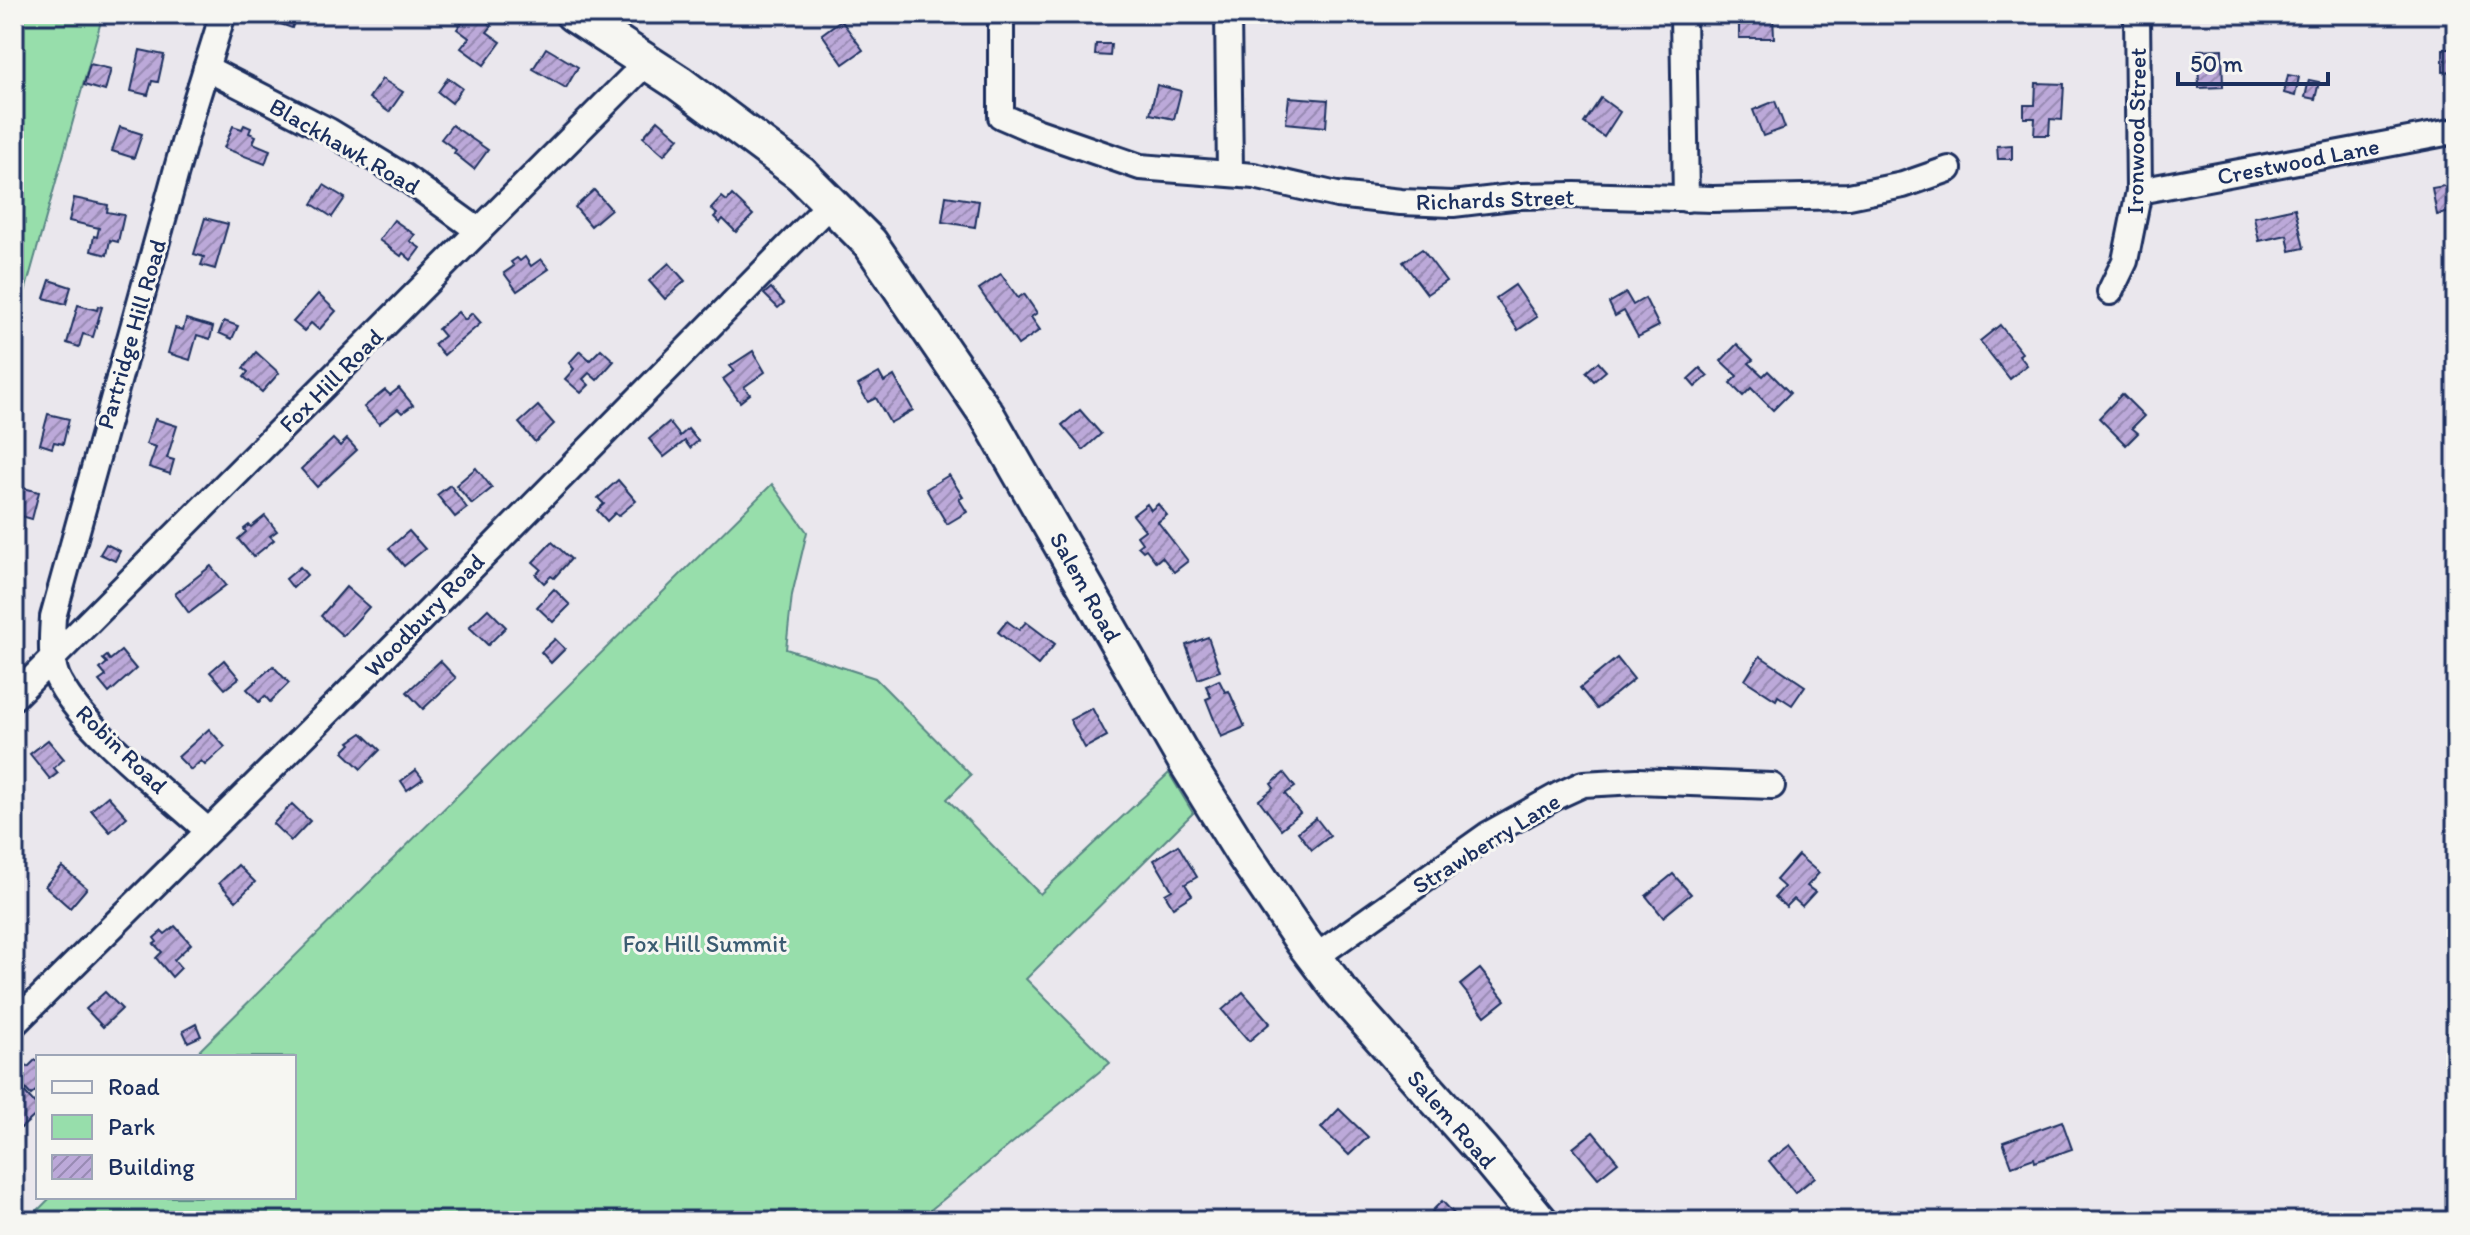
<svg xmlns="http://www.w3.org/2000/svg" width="2470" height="1235" font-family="Itim,sans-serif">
<defs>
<pattern id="building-hatch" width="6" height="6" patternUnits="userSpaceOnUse" patternTransform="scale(2)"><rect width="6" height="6" fill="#bca9d9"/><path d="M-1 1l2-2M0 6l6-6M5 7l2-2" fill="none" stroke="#988ab3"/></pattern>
</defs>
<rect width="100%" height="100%" fill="#eae7ed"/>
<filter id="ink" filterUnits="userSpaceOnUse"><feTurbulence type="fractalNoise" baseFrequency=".0125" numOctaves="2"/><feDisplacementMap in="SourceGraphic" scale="16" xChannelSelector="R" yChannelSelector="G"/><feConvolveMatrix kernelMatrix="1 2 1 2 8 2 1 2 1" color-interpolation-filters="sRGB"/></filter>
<g filter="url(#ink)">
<g fill="#97deab" stroke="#598684" stroke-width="2">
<polygon points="30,14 103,14 14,331 14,29"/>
<polygon points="772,484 807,532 792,595 786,649 875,678 971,775 947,799 1040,894 1169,773 1193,813 1026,979 1110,1063 917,1221 27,1221 51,1197 294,1197 294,1057 193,1057"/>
</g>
<g fill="url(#building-hatch)" stroke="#1b2f5e" stroke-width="2">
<polygon points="271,14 297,14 292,28 269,20"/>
<polygon points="468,14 476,14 492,26 487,32 501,42 484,65 461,48 469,38 457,29"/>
<polygon points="1739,14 1773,14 1774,38 1739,38"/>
<polygon points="841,20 863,50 843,64 822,34"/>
<polygon points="1096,44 1111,44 1110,56 1095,55"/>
<polygon points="546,48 578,67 566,88 533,69"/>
<polygon points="2222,49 2223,87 2199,88 2198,50"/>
<polygon points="2443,49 2456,49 2456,71 2443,72"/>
<polygon points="140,50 164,55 158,82 152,81 148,95 131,91"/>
<polygon points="90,64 111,69 105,91 84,85"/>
<polygon points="2288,75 2299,77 2295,96 2284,93"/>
<polygon points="448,78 462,88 452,103 438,92"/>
<polygon points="382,79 403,92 389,112 369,98"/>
<polygon points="2309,80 2319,82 2315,99 2305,97"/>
<polygon points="2036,83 2064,84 2062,120 2050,119 2049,135 2034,135 2035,118 2024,118 2024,105 2035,105"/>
<polygon points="1157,85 1181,91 1174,119 1150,114"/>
<polygon points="1289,97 1328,100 1326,127 1286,123"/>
<polygon points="1601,98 1620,112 1604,137 1584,123"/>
<polygon points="1775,101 1785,128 1763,136 1753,110"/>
<polygon points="658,120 679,138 664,155 643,137"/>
<polygon points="244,125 251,128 249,133 256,136 253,143 270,150 265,164 224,148 233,126 242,129"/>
<polygon points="452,125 488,150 474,169 454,153 456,150 441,139"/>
<polygon points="120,127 142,134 134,158 112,151"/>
<polygon points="2012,145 2012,159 1998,159 1997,146"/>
<polygon points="2456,184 2456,211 2437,215 2432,188"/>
<polygon points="324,185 345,198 332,217 312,204"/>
<polygon points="594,190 611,209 591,226 575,207"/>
<polygon points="732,195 753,215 736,232 723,219 720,223 714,217 717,214 711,209 722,197 727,201"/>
<polygon points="946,196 979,201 975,227 942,222"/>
<polygon points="74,198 108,205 107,212 124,215 118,242 110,240 107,255 91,251 94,236 97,237 99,228 69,221"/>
<polygon points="2295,208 2304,248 2290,251 2287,235 2259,241 2254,217"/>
<polygon points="205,218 228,224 215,269 201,265 204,257 194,254"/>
<polygon points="394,220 415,235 410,241 420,248 411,260 403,253 401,256 379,240"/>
<polygon points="1422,249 1446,281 1427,294 1403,262"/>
<polygon points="525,257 531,266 541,259 549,269 517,291 504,273 514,266 511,262 517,258 520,261"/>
<polygon points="669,263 685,281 665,299 649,281"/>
<polygon points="1001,274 1018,298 1024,294 1037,313 1031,317 1040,330 1018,345 979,289"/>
<polygon points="50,280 71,287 66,304 44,298"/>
<polygon points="1515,285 1537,317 1518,330 1496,298"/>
<polygon points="771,288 784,303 778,308 764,294"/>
<polygon points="1626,293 1633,305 1645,298 1659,326 1638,337 1624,311 1615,316 1609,303"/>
<polygon points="318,294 336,311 319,330 311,323 304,331 293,322"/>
<polygon points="78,305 97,310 98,306 102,307 93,337 83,334 79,347 67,343"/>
<polygon points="458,312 465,320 472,313 481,323 444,355 434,344 444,336 438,329"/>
<polygon points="186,319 213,327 210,339 197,335 190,360 168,353 175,328 183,330"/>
<polygon points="224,321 238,326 232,339 219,333"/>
<polygon points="2000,325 2022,353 2019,355 2027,365 2010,379 1980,341"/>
<polygon points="1737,344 1753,360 1749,363 1763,376 1768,371 1790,393 1773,410 1751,388 1743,396 1730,383 1737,376 1721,361"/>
<polygon points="601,349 614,361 597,380 589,373 583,379 589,385 581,393 565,379 574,369 569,363 580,351 590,360"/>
<polygon points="753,351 765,372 744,387 750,394 740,402 723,379 734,371 730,366"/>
<polygon points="256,352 279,373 262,392 244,377 248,372 243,368"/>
<polygon points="1598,362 1606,371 1594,381 1586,372"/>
<polygon points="1700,368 1708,376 1695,387 1688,379"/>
<polygon points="879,373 884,382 894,376 913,410 890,423 876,398 868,402 858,385"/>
<polygon points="399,388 413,405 402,413 398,409 379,424 364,407 385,390 390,395"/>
<polygon points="2122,394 2144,416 2132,428 2138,433 2126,445 2099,418"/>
<polygon points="538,406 554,424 535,442 519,423"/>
<polygon points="1080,410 1101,434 1083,450 1062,425"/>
<polygon points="48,414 69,419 63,444 54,442 52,448 40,444"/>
<polygon points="155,419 177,426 167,458 174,460 170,474 149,467 156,447 146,444"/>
<polygon points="669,422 680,436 688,429 698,441 690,448 685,441 664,457 649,439"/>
<polygon points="333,439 340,446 347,439 357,450 317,487 301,469"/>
<polygon points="476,468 492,488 472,504 456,485"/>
<polygon points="949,475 963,497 959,499 967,512 947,524 926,489"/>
<polygon points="618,480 636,501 618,516 615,513 607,521 597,510 604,504 598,498"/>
<polygon points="450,485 467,508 455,517 437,495"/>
<polygon points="16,486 39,492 32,519 14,514"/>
<polygon points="1147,504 1151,510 1158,504 1167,515 1158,522 1188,561 1174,572 1162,557 1156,562 1146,549 1143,551 1138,546 1142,543 1137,536 1145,530 1133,515"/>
<polygon points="265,516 277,531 270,536 274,540 253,557 238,539 246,532 244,529 249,525 251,527"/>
<polygon points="409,531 425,549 404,566 389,548"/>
<polygon points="552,542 571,559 554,578 551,576 544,583 536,575 541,569 533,562"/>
<polygon points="106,544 120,551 115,561 100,554"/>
<polygon points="211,566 226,585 189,613 175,594"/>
<polygon points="300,567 307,575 293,588 286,579"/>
<polygon points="346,587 369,607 343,636 321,616"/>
<polygon points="554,589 570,605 553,622 537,607"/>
<polygon points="488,609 506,627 488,645 469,627"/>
<polygon points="1007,621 1019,630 1026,622 1055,644 1038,665 998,632"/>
<polygon points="1208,637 1220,671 1198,679 1186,645"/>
<polygon points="555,639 565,649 551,663 541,652"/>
<polygon points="121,651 136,669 109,693 99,681 106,676 100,669 107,663 103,659 107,656 110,660"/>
<polygon points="1760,656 1805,686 1792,705 1778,696 1776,700 1745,680"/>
<polygon points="1617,658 1634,679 1597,709 1580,688"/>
<polygon points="224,660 239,678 225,689 210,672"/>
<polygon points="440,661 456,678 423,709 407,692"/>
<polygon points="273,666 289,683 270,702 265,696 259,702 247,689"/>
<polygon points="1219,680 1225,692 1229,691 1245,727 1221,737 1206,699 1211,697 1206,686"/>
<polygon points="1092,708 1107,736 1085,748 1070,720"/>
<polygon points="209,729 225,747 205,765 201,761 191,770 178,757"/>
<polygon points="362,733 380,750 361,769 343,752 351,744 349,742"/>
<polygon points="48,740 64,759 54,768 58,773 50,779 30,754"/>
<polygon points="416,770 423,779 407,790 401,781"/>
<polygon points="1284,773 1295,787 1285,794 1300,813 1281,829 1259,800 1274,788 1271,784"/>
<polygon points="108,796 127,817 110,832 91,810"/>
<polygon points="292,804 310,821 291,841 273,824"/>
<polygon points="1316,818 1330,836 1312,850 1298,832"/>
<polygon points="1178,845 1197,877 1185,884 1192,895 1173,907 1165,894 1172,890 1154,860"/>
<polygon points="1798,855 1819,873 1807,886 1815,892 1802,906 1794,899 1786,907 1775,897 1784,887 1776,880"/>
<polygon points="238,865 255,882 236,901 219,883"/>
<polygon points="62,867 87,888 70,908 45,886"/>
<polygon points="1673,874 1691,894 1663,917 1646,896"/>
<polygon points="175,926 191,944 174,960 181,968 172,977 156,958 162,952 154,944 157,942 154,938 162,931 165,934"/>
<polygon points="1480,969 1505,1000 1485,1016 1460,985"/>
<polygon points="105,992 122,1009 103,1027 86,1009"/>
<polygon points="1243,992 1270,1023 1249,1041 1222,1010"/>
<polygon points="196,1024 201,1036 188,1042 183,1031"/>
<polygon points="35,1060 38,1062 38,1089 31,1095 15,1078 20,1072 17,1068 24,1062 28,1067"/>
<polygon points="22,1089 38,1107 38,1113 21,1128 14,1120 14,1097"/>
<polygon points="1339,1109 1368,1137 1349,1155 1321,1128"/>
<polygon points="2062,1121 2072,1149 2035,1162 2034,1158 2012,1166 2003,1142"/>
<polygon points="1593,1132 1618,1162 1598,1178 1573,1148"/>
<polygon points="1790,1145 1815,1177 1795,1193 1769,1161"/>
<polygon points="1442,1201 1461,1221 1441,1221 1432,1211"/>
</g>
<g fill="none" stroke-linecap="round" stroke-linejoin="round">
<g stroke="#1b2f5e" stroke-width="30">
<g id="street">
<polyline points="1001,14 1001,116 1036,131 1140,167 1254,176 1337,195 1401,202 1453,204 1520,196 1575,195 1713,199 1849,196 1903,185 1949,169"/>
<polyline points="1228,14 1230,173"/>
<polyline points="1683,14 1686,199"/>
<polyline points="206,68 329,131 403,176 479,231"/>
<polyline points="2139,191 2456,131"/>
<polyline points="2110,292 2125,261 2139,191 2137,14"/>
<polyline points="14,697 647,62"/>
<path d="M 208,831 C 165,792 87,733 60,683 C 49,665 52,637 53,617 L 194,107 L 223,14"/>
<polyline points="1314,958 1489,834 1559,795 1583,784 1637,781 1772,786"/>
<polyline points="14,1024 378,663 831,203"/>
</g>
</g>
<g stroke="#1b2f5e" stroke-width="40">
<polyline id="secondary" points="573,14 679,83 801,174 870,243 987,415 1186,762 1242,852 1303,942 1340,991 1482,1151 1540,1221"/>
</g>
<use href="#street" stroke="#f6f6f2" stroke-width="24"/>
<use href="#secondary" stroke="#f6f6f2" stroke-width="34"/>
</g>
</g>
<g text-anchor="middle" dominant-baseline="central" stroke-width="6" stroke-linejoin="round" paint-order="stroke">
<g font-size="24" fill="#1b2f5e" stroke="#f6f6f2">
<text transform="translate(2136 131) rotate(-89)">Ironwood Street</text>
<text transform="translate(345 146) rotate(30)">Blackhawk Road</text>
<text transform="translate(2298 161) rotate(-11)">Crestwood Lane</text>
<text transform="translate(1495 199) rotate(-2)">Richards Street</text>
<text transform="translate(131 334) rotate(-74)">Partridge Hill Road</text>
<text transform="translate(331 380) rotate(-45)">Fox Hill Road</text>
<text transform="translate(1086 587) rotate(61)">Salem Road</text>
<text transform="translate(424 615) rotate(-46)">Woodbury Road</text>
<text transform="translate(122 749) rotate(44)">Robin Road</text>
<text transform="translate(1486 843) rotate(-32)">Strawberry Lane</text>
<text transform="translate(1452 1119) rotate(49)">Salem Road</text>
</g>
<g font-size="24" fill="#3a5b71" stroke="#f6f6f2">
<text x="705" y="943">Fox Hill Summit</text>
</g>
</g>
<rect width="2470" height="1235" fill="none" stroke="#f6f6f2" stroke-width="48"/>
<rect x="24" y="24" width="2422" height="1187" fill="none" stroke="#1b2f5e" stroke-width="3" filter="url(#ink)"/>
<rect x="36" y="1055" width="260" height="144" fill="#f6f6f2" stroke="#9ea6b7" stroke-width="2"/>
<rect x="52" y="1081" width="40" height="12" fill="#f6f6f2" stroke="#9ea6b7" stroke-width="2"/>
<text x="108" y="1095" font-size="24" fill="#1b2f5e">Road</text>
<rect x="52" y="1115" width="40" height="24" fill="#97deab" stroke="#9ea6b7" stroke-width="2"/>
<text x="108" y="1135" font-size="24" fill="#1b2f5e">Park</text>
<rect x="52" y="1155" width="40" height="24" fill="url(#building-hatch)" stroke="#9ea6b7" stroke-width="2"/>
<text x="108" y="1175" font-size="24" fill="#1b2f5e">Building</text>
<path d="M2178 72v12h150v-12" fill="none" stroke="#1b2f5e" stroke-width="4"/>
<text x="2190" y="72" font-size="24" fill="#1b2f5e" stroke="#f6f6f2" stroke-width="6" paint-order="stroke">50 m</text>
</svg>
